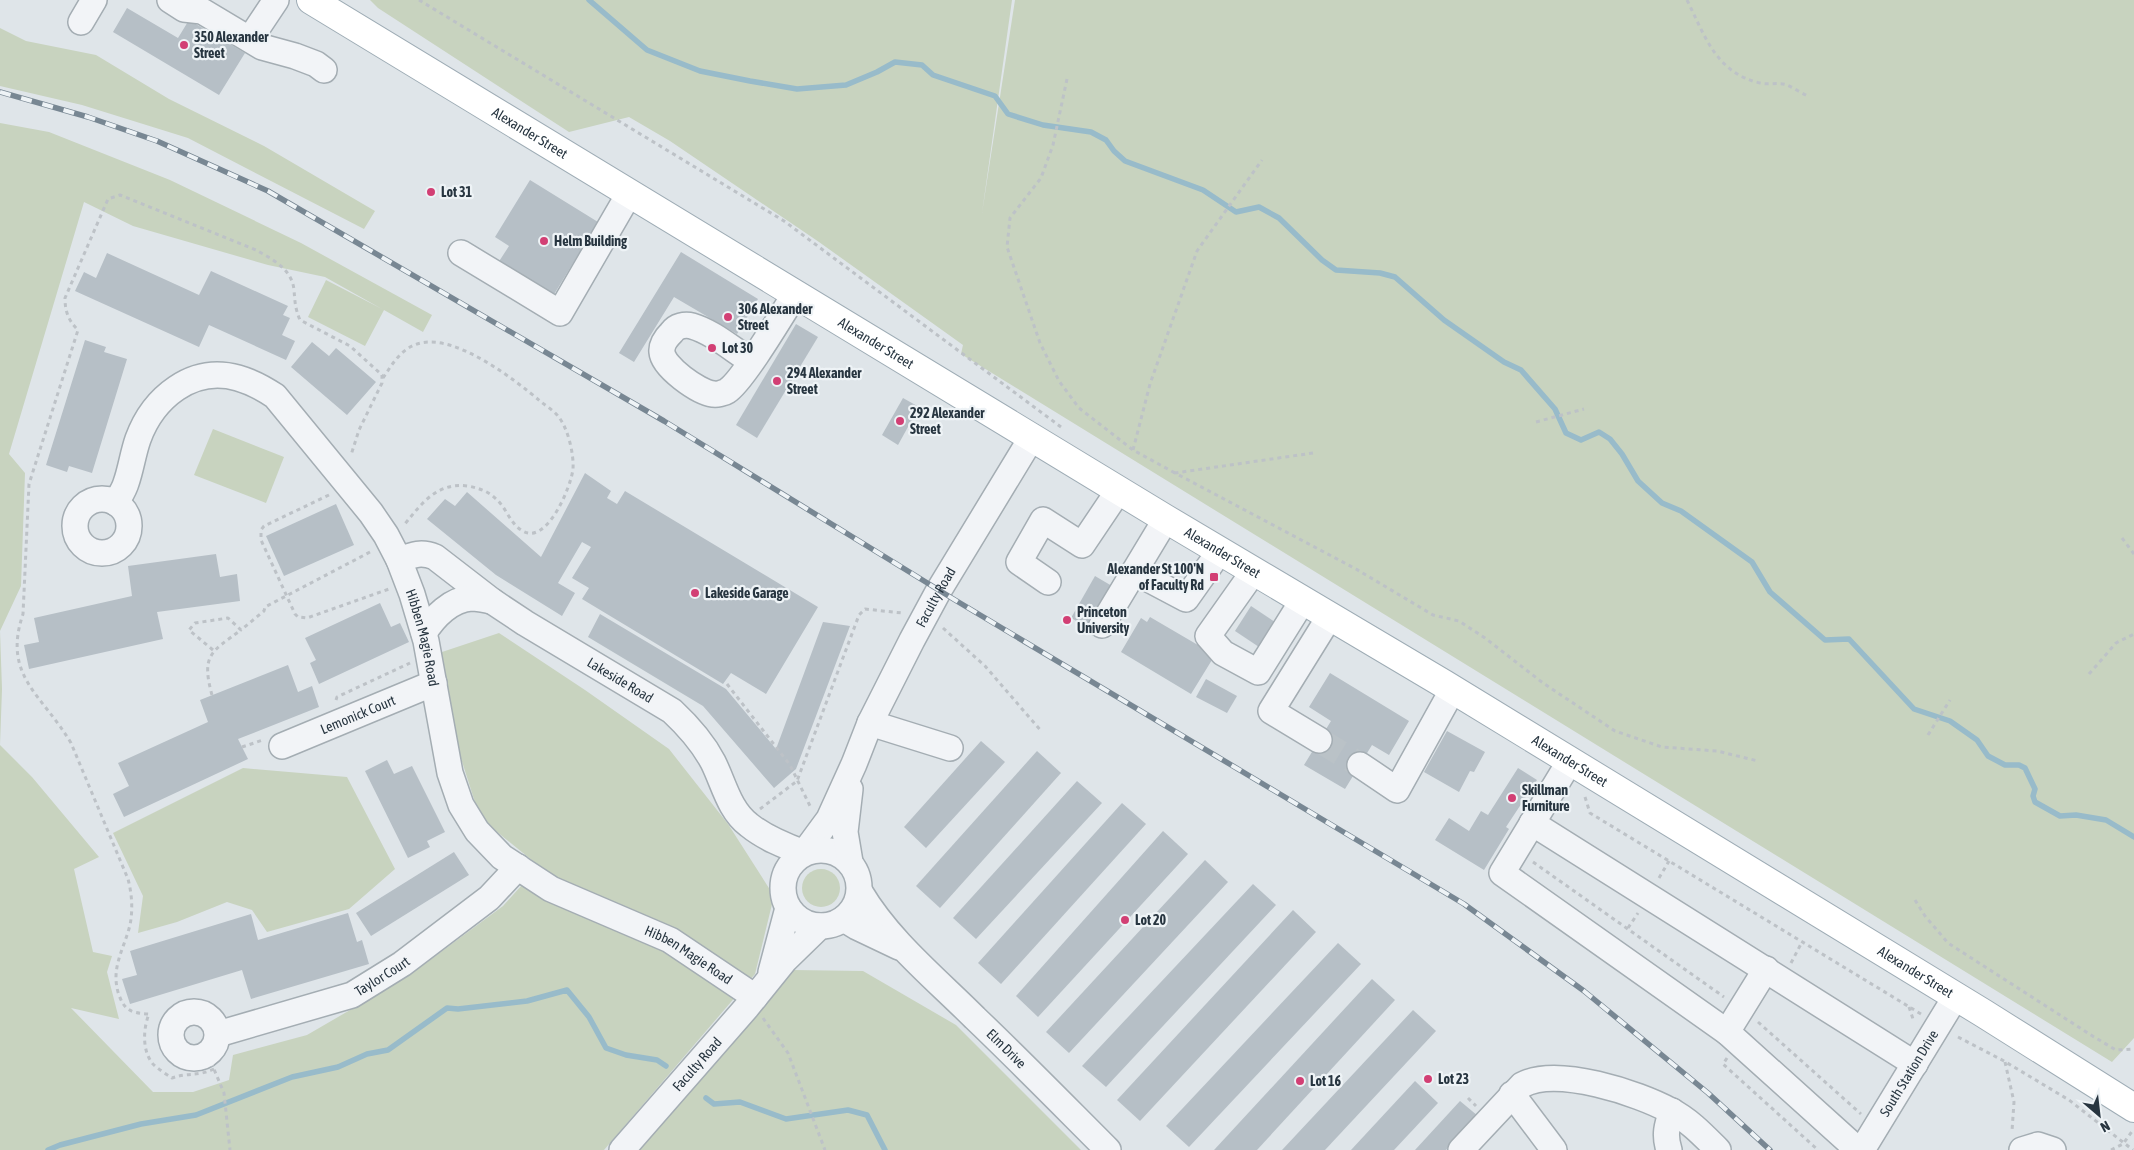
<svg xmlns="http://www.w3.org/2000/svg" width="2134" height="1150" font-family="'Asap Condensed',sans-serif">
<rect width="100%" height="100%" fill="#dfe5e9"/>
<g fill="#c8d3bf">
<polygon points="370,0 1012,0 982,213 1015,0 2134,0 2134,1038 2112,1062 961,354 963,345 819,242 670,141 629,117 569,132 378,8"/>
<polygon points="0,28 26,41 96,55 169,99 264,146 375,211 364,229 188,138 82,105 0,86"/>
<polygon points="0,123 49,132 170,180 301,243 432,315 423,332 384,310 365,346 308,317 326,280 382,309 325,277 268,265 133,226 84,202 9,454 25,473 21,586 0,631 2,689 0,745 32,777 99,857 74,869 93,952 112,956 107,972 119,1019 71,1008 153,1092 193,1092 229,1080 233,1055 307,1035 407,977 503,906 539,866 480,818 459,752 436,654 499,633 585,690 669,749 728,824 774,896 755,974 604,1150 0,1150"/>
<polygon points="213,429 284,457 266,503 194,475"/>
<polygon points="243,768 347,777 395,869 349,909 267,932 252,910 227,902 177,922 138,933 143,896 113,833"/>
<circle cx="821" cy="888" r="19"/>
<polygon points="793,970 863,971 956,1025 1081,1150 630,1150"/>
</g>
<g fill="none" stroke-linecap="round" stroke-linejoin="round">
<g stroke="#98bbca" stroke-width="5.5">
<polyline points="589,0 647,50 700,71 750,81 797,89 846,85 877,72 895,62 922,65 933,75 995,96 1008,114 1043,125 1091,132 1106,140 1114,151 1125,161 1203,190 1236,212 1259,207 1279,218 1322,260 1336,270 1380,273 1395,277 1444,320 1504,362 1521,370 1555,409 1566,433 1581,440 1599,432 1610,439 1622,454 1638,481 1662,503 1681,511 1752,562 1770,592 1825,640 1849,639 1914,709 1950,721 1977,740 1988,756 2005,765 2019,765 2025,768 2035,789 2033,796 2035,802 2060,816 2076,815 2106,820 2134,837"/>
<polyline points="706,1098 714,1104 740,1102 786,1119 848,1110 867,1115 885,1150"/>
<polyline points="48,1150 60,1145 141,1124 196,1115 292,1077 338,1067 367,1054 388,1050 447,1008 458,1009 527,1001 567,990 589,1017 606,1048 626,1055 657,1060 666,1066"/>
</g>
</g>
<g fill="#b6bfc6">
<polygon points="127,8 178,38 189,20 245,53 219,95 113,32"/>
<polygon points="530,180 598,222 553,296 498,263 509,246 495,237"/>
<polygon points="681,252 758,299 737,334 674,297 634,362 619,353"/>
<polygon points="107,253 199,295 211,271 288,306 283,315 290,318 282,335 295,341 286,360 209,325 199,347 75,291 84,272 96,278"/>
<polygon points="796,324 818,337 757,438 736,425"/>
<polygon points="85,340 106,347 104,352 127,359 92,473 69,466 67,472 46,465"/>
<polygon points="312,342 329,356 336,348 376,382 347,415 291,367"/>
<polygon points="903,398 919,407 898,445 882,435"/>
<polygon points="585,473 611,491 607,498 617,504 625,491 818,607 766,694 731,673 723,684 582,599 589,588 572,578 591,547 582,542 558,583 575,593 562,616 496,575 427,519 445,499 455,506 467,492 541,557"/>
<polygon points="336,504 354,545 284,576 266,536"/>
<polygon points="216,554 220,577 237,574 240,601 157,612 163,639 29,669 24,645 39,642 34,618 132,596 128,566"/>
<polygon points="1095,576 1117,589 1093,630 1071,618"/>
<polygon points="380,603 391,627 400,623 409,642 319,684 310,663 316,660 305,638"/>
<polygon points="1251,606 1281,626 1265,651 1235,631"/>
<polygon points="600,614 726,689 776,749 823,622 850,626 796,769 774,788 703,706 588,637"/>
<polygon points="1150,617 1215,655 1191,694 1121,652 1141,618 1147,622"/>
<polygon points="288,665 298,692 312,686 319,707 238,739 248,759 124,817 113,794 129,786 118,763 208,722 200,700"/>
<polygon points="1330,673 1409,721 1389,755 1372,745 1345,789 1304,765 1331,721 1309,707"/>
<polygon points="1206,679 1237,696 1227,713 1196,697"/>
<polygon points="1447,731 1485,752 1474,772 1470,771 1459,792 1424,772"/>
<polygon points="981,741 1005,762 926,848 904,827"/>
<polygon points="1037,751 1061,773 940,908 916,886"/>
<polygon points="387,760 394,774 412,766 445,832 427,841 430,847 408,858 365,771"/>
<polygon points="1518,768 1537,780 1506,827 1509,829 1484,870 1435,840 1449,818 1469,831 1481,811 1488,815"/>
<polygon points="1077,781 1102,803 976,939 953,918"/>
<polygon points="1122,803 1146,824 1001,984 978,963"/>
<polygon points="1163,831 1188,854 1038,1017 1016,996"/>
<polygon points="454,852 469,875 371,936 356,913"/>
<polygon points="1205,860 1228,882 1069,1053 1046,1032"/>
<polygon points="1253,884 1276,905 1106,1087 1082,1066"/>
<polygon points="1293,910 1316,932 1140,1121 1117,1100"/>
<polygon points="348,913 357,942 362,940 369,964 251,999 242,970 130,1004 122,979 137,975 130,951 251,914 258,940"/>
<polygon points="1338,943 1361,964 1189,1147 1166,1126"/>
<polygon points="1372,979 1395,1000 1257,1150 1214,1150"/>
<polygon points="1413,1010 1436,1031 1325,1150 1282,1150"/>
<polygon points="1415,1081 1438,1103 1394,1150 1351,1150"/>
<polygon points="1460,1101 1478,1116 1446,1150 1415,1150"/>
</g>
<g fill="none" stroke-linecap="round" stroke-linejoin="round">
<polyline stroke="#bac2c7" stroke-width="25" stroke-dasharray="25 12" stroke-linecap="butt" points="1319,740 1360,765"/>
<g stroke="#a4adb3" stroke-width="28">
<g id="minor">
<polyline points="170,0 184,9 202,11 262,47 295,56 316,64 324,70"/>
<polyline points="81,22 94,0"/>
<polyline points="250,39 276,0"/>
<polyline points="461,253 560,313 629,194"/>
<path d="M 751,361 C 733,350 713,332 692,326 C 685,324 676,326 672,332 C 667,337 661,344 662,352 C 663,367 698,392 713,394 C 716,395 724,393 727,391 C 742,382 783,313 795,294"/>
<circle cx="102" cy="526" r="27"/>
<path id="s1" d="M 116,503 C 119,497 124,490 126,483 C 131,469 133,453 138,439 C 153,398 192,365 238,378 C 252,382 263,388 275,396 L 371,513 L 386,535 L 399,560 L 412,594 L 426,641 L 450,773 L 461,805 L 477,831 L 502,857 L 551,889 L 670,940 L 755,997"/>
<path id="s2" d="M 399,560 C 412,555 421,551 435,557 L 492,601 L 525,623 L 672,711 C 687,725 703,743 713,762 C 724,784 729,810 749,825 C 765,838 785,846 804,853 L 829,819 L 854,764 L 870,723 L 912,640 L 939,590 L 1032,437"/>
<polyline points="1254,571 1208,636 1223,653 1258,672 1303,600"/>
<polyline points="1135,572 1186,599 1220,551"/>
<polyline points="1048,582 1019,562 1043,520 1082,545 1119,490"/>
<polyline points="1102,625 1166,519"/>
<path d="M 424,633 C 434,617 451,599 472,598 C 478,598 486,600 492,601"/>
<polyline points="870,723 950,748"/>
<polyline points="1319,740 1271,711 1330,616"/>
<path id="s3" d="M 282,746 L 434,683"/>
<polyline points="1570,761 1502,873 1727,1032 1858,1150"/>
<polyline points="1360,765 1397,790 1453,689"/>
<polyline points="1532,823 1915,1064"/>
<circle cx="821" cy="888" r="38"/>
<polyline points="850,862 845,832 850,789"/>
<path id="s4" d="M 860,892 C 889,941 935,978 975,1018 C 1020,1061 1064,1106 1108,1150"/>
<polyline points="844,919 857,927 899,947"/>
<polyline points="771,972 788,908"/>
<circle cx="194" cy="1035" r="23"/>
<polyline points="1727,1032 1766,969"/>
<path id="s5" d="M 218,1034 L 352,995 L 402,964 L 489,898 L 518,867"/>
<polyline points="1512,1094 1554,1150"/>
<path id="s6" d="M 622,1150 L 747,1007 L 785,960 L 820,926"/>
<path d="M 1461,1150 L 1522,1085 C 1557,1066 1638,1093 1671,1111 C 1689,1120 1704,1136 1718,1150"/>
<path d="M 1669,1150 C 1664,1135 1667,1125 1672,1111"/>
<path id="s7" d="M 1862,1150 L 1956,996"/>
<polyline points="2022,1150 2038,1145 2053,1150"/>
</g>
</g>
<g stroke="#9eacb5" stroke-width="30">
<g id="major">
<path id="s8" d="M 311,0 L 1166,519 L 1444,684 L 1983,1013 L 2134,1108"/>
</g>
</g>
<g stroke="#bdc2c7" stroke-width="3" stroke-dasharray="4 4" stroke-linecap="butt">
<polyline points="419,0 784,221 1061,427"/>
<path d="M 1687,0 C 1705,36 1716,73 1760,83 C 1769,85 1779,82 1787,85 C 1794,88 1801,93 1808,96"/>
<polyline points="1067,79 1053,145 1041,178 1010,218 1007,247 1040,343 1059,381 1079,408 1133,450 1175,473"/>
<path d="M 383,378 C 393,363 402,347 421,343 C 457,335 514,379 540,401 C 546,406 553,410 558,416 C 568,428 574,454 573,469 C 571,487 546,548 521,530 C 510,523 506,507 495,498 C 488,491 478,488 468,486 C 437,482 422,503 404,525"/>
<polyline points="1536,422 1584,409"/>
<polyline points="1133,450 1150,384 1197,251 1262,160"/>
<polyline points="1313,453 1175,473 1356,569 1433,615 1459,621 1485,638 1543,683 1615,731 1662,747 1717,751 1758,761"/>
<polyline points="329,495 264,526 261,530 261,540 295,614 298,617 307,618 389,589"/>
<polyline points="2122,538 2134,554"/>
<polyline points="943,628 985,666 1042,732"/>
<polyline points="213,650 189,630 195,623 228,618 241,630 264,611 265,607 372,551"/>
<polyline points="2089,674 2116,643 2134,634"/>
<polyline points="727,684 790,765 811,808"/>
<path d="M 212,695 C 201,655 211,652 241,630"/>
<polyline points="336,700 337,697 410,663"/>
<polyline points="1928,735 1950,700"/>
<polyline points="242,747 263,740"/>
<polyline points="1585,797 1590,813 1921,1014"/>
<polyline points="760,809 797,781 859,615 865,609 902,613"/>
<polyline points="1533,862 1724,997"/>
<polyline points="1659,878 1669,861"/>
<polyline points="1915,900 1925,916 1948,943 2094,1037 2116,1050 2134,1049"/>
<polyline points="1628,928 1638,913"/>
<polyline points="1791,963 1802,942"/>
<polyline points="1909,1007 1914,1022"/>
<polyline points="763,1018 788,1053 825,1150"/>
<polyline points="1758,1022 1861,1114"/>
<polyline points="1958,1037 2004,1061 2069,1100 2133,1150"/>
<polyline points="208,1055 224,1093 230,1150"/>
<polyline points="1727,1058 1723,1064 1818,1150"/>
<polyline points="2005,1062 2014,1102 2012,1131"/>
<path d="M 214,1069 C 196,1077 189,1072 172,1078 C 166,1074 158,1069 153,1064 C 142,1051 143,1029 149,1014 C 131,1013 124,1011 118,992 C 111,967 124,949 130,925 C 133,910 132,894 128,879 L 71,743 C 42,694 2,676 23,614 L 29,484 L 78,330 C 68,320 65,311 65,298 L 108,199 L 120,195 L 256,250 C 272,259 292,269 294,290 C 295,302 295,308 300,320 L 350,346 L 382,375 L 382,383 L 359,430 L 351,455"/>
<polyline points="1468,1098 1476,1106"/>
<polyline points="2111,1150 2123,1144 2133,1130"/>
</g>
<use href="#minor" stroke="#f2f4f7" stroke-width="25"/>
<use href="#major" stroke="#fff" stroke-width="28"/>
<g stroke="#788793" stroke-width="5.5">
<polyline id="rail" points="0,92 88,117 157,141 268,191 664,421 955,600 1464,904 1584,991 1708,1093 1770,1150"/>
</g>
<use href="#rail" stroke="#eef3f6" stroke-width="4" stroke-dasharray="11" stroke-linecap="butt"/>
</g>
<g fill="#d23f74" stroke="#eef3f6" stroke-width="2">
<circle cx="184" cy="45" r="5"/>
<circle cx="431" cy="192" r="5"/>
<circle cx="544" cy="241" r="5"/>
<circle cx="728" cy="317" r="5"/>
<circle cx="712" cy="348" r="5"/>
<circle cx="777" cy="381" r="5"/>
<circle cx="900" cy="421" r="5"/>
<rect x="1209" y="572" width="10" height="10" rx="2.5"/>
<circle cx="695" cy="593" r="5"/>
<circle cx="1067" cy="620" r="5"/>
<circle cx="1512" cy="798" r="5"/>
<circle cx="1125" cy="920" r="5"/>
<circle cx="1428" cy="1079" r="5"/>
<circle cx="1300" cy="1081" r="5"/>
</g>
<g text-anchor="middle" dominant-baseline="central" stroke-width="4.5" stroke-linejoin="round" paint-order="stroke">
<g font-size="14" font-weight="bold" fill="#273540" stroke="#eef3f6" text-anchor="start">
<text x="194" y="37">350 Alexander<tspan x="194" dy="16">Street</tspan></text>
<text x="441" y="192">Lot 31</text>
<text x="554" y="241">Helm Building</text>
<text x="738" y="309">306 Alexander<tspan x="738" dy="16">Street</tspan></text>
<text x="722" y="348">Lot 30</text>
<text x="787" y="373">294 Alexander<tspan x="787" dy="16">Street</tspan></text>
<text x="910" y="413">292 Alexander<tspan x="910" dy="16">Street</tspan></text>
<text x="1204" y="569" text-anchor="end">Alexander St 100'N<tspan x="1204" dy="16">of Faculty Rd</tspan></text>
<text x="705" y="593">Lakeside Garage</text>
<text x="1077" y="612">Princeton<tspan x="1077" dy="16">University</tspan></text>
<text x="1522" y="790">Skillman<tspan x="1522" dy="16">Furniture</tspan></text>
<text x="1135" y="920">Lot 20</text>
<text x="1438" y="1079">Lot 23</text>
<text x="1310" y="1081">Lot 16</text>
</g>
<g font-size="14" fill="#273540" stroke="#eef3f6">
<text stroke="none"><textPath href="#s8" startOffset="256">Alexander Street</textPath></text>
<text stroke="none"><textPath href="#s8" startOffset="661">Alexander Street</textPath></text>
<text stroke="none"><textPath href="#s8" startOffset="1066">Alexander Street</textPath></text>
<text stroke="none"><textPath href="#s2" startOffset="810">Faculty Road</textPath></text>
<text stroke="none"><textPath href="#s1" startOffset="526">Hibben Magie Road</textPath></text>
<text stroke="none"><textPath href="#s2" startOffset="260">Lakeside Road</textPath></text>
<text stroke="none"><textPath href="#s3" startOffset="82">Lemonick Court</textPath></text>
<text stroke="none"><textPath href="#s8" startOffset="1471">Alexander Street</textPath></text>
<text stroke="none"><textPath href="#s1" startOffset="976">Hibben Magie Road</textPath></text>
<text stroke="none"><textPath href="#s8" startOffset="1876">Alexander Street</textPath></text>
<text stroke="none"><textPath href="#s5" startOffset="175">Taylor Court</textPath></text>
<text stroke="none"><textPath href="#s4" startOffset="215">Elm Drive</textPath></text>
<text stroke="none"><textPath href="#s6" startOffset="114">Faculty Road</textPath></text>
<text stroke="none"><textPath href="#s7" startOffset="90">South Station Drive</textPath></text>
</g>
</g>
<g transform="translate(2099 1115) rotate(152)" stroke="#eef3f6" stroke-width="4" paint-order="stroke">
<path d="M0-4L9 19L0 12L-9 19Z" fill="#273540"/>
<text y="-8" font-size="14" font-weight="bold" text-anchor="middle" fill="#273540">N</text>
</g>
</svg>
